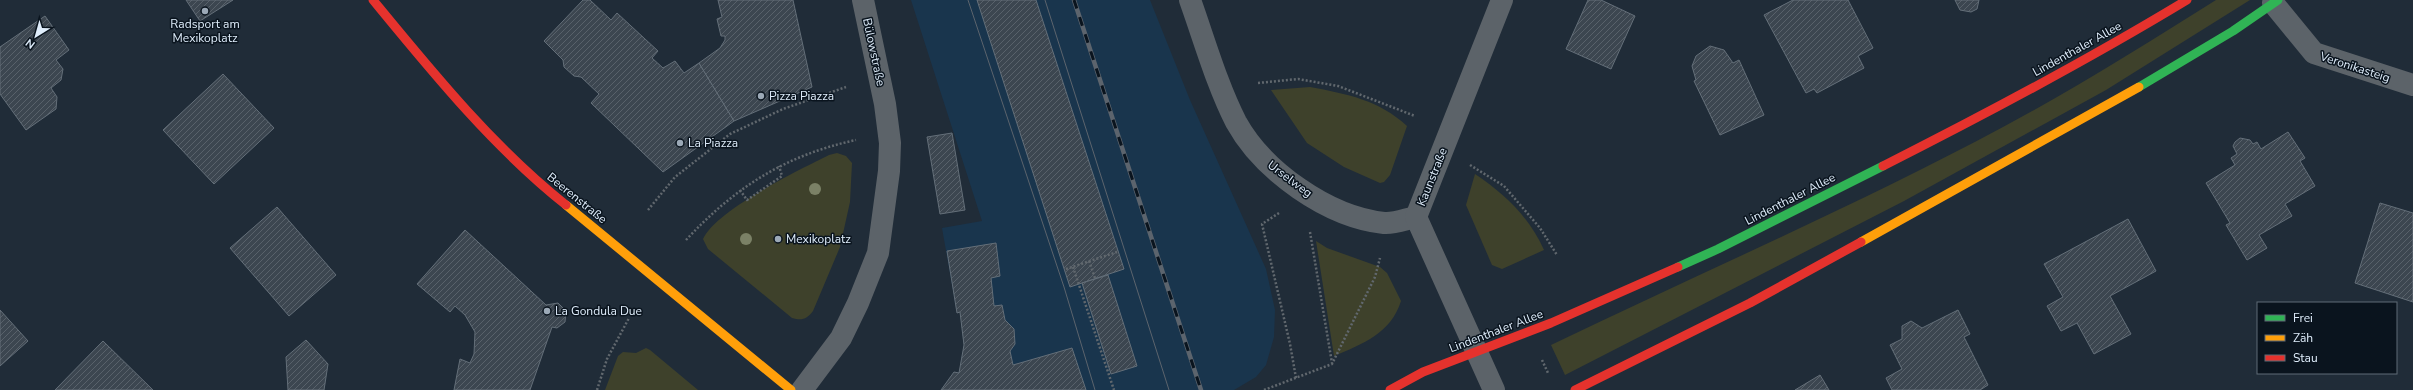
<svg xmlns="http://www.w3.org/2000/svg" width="2413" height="390" font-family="'Nunito Sans',sans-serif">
<defs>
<pattern id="building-hatch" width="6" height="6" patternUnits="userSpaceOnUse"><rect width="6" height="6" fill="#3c4650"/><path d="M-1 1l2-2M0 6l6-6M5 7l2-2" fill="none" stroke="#58616a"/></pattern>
</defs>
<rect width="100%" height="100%" fill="#202c38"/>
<polygon fill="#19354d" points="911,0 1150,0 1190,100 1266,269 1275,310 1274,337 1266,365 1256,377 1234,390 941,390 954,372 959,373 964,345 960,312 957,313 942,228 982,221"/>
<g fill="#3e412b">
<path d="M 2216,0 L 2250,0 L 2106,90 L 1904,201 L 1565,375 L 1551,345 C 1702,272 1856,206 2003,127 C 2076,88 2146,44 2216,0 Z"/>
<path d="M 1310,87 C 1347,94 1379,100 1407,126 L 1390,175 L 1384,182 L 1380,183 L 1344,167 L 1307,143 L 1271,90 Z"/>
<path d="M 837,153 L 846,156 L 852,163 L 850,202 L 840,247 L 813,311 C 807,319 802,321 792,318 L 708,249 L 703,239 C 716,210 799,170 829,155 Z"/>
<path d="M 1475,174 C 1505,194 1529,217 1544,250 L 1502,269 L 1492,265 L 1466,205 Z"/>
<path d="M 1316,241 L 1327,248 L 1380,267 L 1387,273 L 1401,301 C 1391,333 1363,344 1334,356 Z"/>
<polygon points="646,348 650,350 698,390 605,390 618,356 623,352 636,353"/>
</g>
<g fill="url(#building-hatch)" stroke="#646f79">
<polygon points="186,0 233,0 200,21"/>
<polygon points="583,0 590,0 611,20 617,13 658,51 652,58 663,68 675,61 684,73 699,63 734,121 663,172 591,103 599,94 581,77 574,76 564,67 563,60 544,41"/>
<polygon points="718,0 793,0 812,87 734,121 699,63 720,48 725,40 725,36 721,36 717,19 722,17"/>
<polygon points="977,0 1036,0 1124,269 1070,287"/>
<polygon points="1588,0 1601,0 1635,16 1611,69 1566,49"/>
<polygon points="1793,0 1848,0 1873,48 1858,56 1864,68 1817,93 1814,89 1806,93 1764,15"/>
<polygon points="1955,0 1979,0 1977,9 1971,12 1960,10"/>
<polygon points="45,16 69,50 56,60 63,69 61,80 51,88 57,97 56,109 26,130 0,94 0,47"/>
<polygon points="1710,46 1724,50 1733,63 1739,60 1764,115 1720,135 1694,81 1696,80 1692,66 1696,56"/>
<polygon points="223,74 274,128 214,184 163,130"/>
<polygon points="2288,132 2305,158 2300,161 2315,186 2285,204 2292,216 2259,235 2267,248 2247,260 2226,225 2230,223 2206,183 2235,165 2231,158 2237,154 2233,146 2235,142 2240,138 2250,140 2253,144 2257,142 2261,149"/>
<polygon points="952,133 965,210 940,214 927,137"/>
<polygon points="2380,203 2413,213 2413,302 2355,283"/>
<polygon points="277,207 336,275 289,316 230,248"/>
<polygon points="2128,219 2156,271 2110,296 2131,334 2094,354 2077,323 2061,331 2047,306 2063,297 2044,264"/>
<polygon points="465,230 546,305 558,303 566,311 565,322 557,328 552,327 530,390 454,390 460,359 470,363 474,354 475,332 465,315 455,306 450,312 417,284"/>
<polygon points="996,243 1000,276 991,278 994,306 1002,305 1005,320 1014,329 1015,344 1010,351 1013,365 1072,348 1086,390 941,390 954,372 959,373 964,345 960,312 957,313 947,251"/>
<polygon points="1108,275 1137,366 1111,374 1082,283"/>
<polygon points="0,310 28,341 0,366"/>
<polygon points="1958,310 1970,334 1964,337 1988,385 1980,390 1892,390 1886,378 1902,369 1890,345 1902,339 1902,326 1911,321 1922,328"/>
<polygon points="306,340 328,364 324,390 288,390 286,357"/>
<polygon points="103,341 153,390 55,390"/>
<polygon points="1820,375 1829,390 1795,390"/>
</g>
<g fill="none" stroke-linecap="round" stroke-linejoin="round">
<g stroke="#61686e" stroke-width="2.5" stroke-dasharray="2 2" stroke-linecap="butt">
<polyline points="1258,83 1298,79 1338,86 1415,116"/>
<polyline points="1470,165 1504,186 1540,228 1557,255"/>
<polyline points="740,190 747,200 782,176 779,166"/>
<polyline points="648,210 675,177 730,134 783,109 846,87"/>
<polyline points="1279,213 1262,224 1290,344 1296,378"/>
<polyline points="1310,232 1332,363"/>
<path d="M 686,240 C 735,187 786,155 856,140"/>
<polyline points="1089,261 1095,278"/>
<polyline points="1073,267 1114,390"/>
<polyline points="1066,269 1117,252"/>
<polyline points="1542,360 1548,373"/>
<polyline points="597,390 607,359 629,318"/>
<polyline points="1264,390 1332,364 1375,277 1380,258"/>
</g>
<g stroke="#5c6369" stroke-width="22">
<path d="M 1190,0 C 1204,39 1217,85 1236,122 C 1263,171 1328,217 1384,223 C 1394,224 1406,219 1416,217"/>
<polyline points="2273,3 2314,53 2413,85"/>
<polyline points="802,390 841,338 858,303 878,253 889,171 890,143 885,104 863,0"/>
<polyline points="1494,390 1416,217 1502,0"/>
</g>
<g stroke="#30b455" stroke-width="9">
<polyline points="2139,87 2233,31 2278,0"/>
<polyline points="1678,267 1718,249 1883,166"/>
</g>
<g stroke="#ff9f0a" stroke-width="9">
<polyline points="566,205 791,390"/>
<polyline points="1861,242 2139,87"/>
</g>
<g stroke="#e5322d" stroke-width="9">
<path d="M 373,0 C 433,73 493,147 566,205"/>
<path d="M 1883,166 C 1986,114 2088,60 2187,0"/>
<polyline points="1390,390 1423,372 1551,323 1678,267"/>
<polyline points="1575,390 1750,303 1861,242"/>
</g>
<g stroke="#5c646d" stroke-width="1">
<polyline points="968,0 1064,287 1095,390"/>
<polyline points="1045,0 1169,390"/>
</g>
<g stroke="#5c646d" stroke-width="4.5">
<polyline id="rail" points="1074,0 1201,390"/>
</g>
<use href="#rail" stroke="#0a141e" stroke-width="3" stroke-dasharray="9" stroke-linecap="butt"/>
</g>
<g fill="#7b8166">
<circle cx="815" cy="189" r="6"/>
<circle cx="746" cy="239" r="6"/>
</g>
<g fill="#9ca9b7" stroke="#0a141e" stroke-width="1.5">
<circle cx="205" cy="11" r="4"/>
<circle cx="761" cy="96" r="4"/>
<circle cx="680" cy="143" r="4"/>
<circle cx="778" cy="239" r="4"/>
<circle cx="547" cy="311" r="4"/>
</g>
<g text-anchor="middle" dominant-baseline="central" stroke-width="3" stroke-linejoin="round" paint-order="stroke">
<g font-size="12" fill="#dfedfb" stroke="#0a141e" text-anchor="start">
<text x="205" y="24" text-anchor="middle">Radsport am<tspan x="205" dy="14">Mexikoplatz</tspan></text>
<text x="769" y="96">Pizza Piazza</text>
<text x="688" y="143">La Piazza</text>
<text x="786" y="239">Mexikoplatz</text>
<text x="555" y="311">La Gondula Due</text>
</g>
<g font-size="12" fill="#dfedfb" stroke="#0a141e">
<text transform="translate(2077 49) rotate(-29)">Lindenthaler Allee</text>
<text transform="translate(874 52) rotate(78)">Bülowstraße</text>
<text transform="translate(2355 67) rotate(18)">Veronikasteig</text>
<text transform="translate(1432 177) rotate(-68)">Kaunstraße</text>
<text transform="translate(1290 179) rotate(37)">Urselweg</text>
<text transform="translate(577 198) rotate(39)">Beerenstraße</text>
<text transform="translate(1790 199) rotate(-27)">Lindenthaler Allee</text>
<text transform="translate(1496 331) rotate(-21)">Lindenthaler Allee</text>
</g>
</g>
<rect x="2257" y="302" width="140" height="72" fill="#0a141e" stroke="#5f6b76"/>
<rect x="2265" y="315" width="20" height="6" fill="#30b455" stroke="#5f6b76"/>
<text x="2293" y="322" font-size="12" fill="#dfedfb">Frei</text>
<rect x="2265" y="335" width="20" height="6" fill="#ff9f0a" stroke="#5f6b76"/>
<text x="2293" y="342" font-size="12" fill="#dfedfb">Zäh</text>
<rect x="2265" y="355" width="20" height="6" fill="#e5322d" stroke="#5f6b76"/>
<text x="2293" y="362" font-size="12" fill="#dfedfb">Stau</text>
<g transform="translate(36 36) rotate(217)" stroke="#0a141e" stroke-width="3" paint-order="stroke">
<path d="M0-3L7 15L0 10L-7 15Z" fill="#dfedfb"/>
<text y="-6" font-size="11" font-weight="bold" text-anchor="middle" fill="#dfedfb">N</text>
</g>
</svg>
